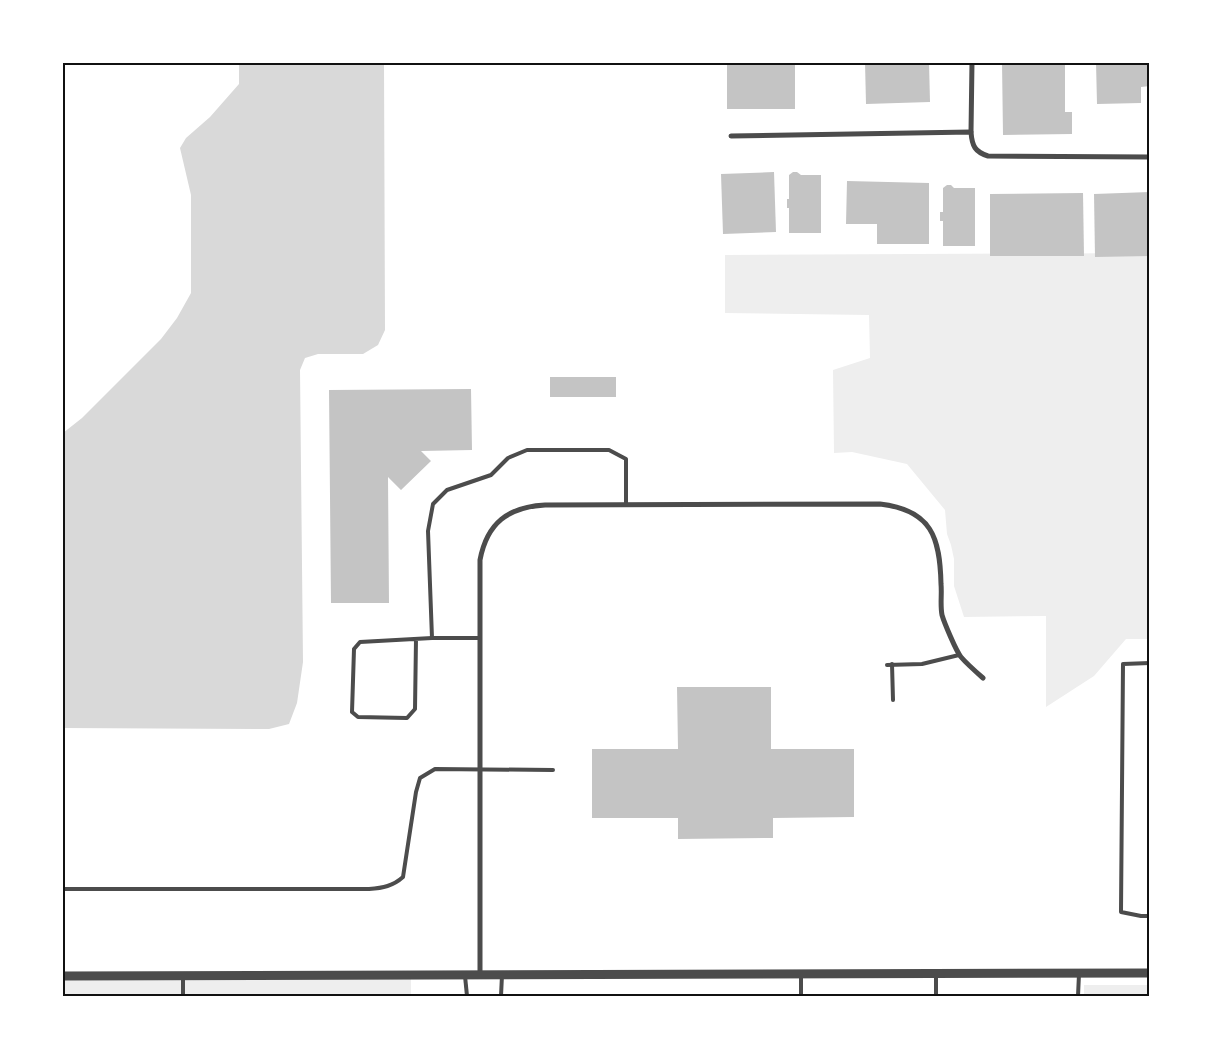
<svg xmlns="http://www.w3.org/2000/svg" width="1212" height="1059" font-family="'Public Sans',sans-serif">
<rect width="100%" height="100%" fill="#fff"/>
<g fill="#eee">
<polygon points="1149,253 1149,639 1126,639 1094,676 1046,707 1046,616 964,617 954,586 954,559 951,545 947,534 945,510 907,464 852,452 834,453 833,370 870,358 869,315 725,313 725,255"/>
<polygon points="411,975 411,996 63,996 62,976"/>
<rect x="1084" y="985" width="65" height="11"/>
</g>
<polygon fill="#d9d9d9" points="239,63 384,63 385,330 378,345 363,354 318,354 305,358 300,370 303,662 297,703 289,724 269,729 63,728 63,433 82,418 161,339 177,318 191,293 191,195 180,148 186,138 210,117 239,84"/>
<g fill="#c4c4c4">
<rect x="727" y="62" width="68" height="47"/>
<polygon points="865,62 929,62 930,102 866,104"/>
<polygon points="1002,62 1065,62 1065,112 1072,112 1072,134 1003,135"/>
<polygon points="1096,62 1150,62 1150,86 1141,87 1141,103 1097,104"/>
<polygon points="774,172 776,232 723,234 721,174"/>
<polygon points="793,172 797,172 801,175 821,175 821,233 789,233 789,208 787,208 787,199 789,199 789,175"/>
<polygon points="847,181 929,183 929,244 877,244 877,224 846,224"/>
<polygon points="947,185 951,185 954,188 975,188 975,246 943,246 943,221 940,221 940,212 943,212 943,188"/>
<polygon points="1150,192 1150,256 1095,257 1094,194"/>
<polygon points="1083,193 1084,256 990,256 990,194"/>
<rect x="550" y="377" width="66" height="20"/>
<polygon points="471,389 472,450 421,451 431,461 401,490 388,477 389,603 331,603 329,390"/>
<polygon points="677,687 771,687 771,749 854,749 854,817 773,818 773,838 678,839 678,818 592,818 592,749 678,749"/>
</g>
<g fill="none" stroke-linecap="round" stroke-linejoin="round">
<g stroke="#4c4c4c" stroke-width="4">
<polyline points="479,638 432,638 428,531 433,504 447,490 491,475 508,458 527,450 609,450 626,459 626,505"/>
<polyline points="416,639 415,709 407,718 358,717 352,712 354,649 360,642 432,638"/>
<polyline points="1150,663 1123,664 1121,912 1141,916 1150,916"/>
<polyline points="892,664 893,700"/>
<polyline points="887,665 922,664 959,655"/>
<path d="M 62,889 L 369,889 C 383,888 393,886 403,877 L 416,792 L 420,778 L 435,769 L 553,770"/>
<polyline points="801,974 801,996"/>
<polyline points="936,974 936,996"/>
<polyline points="183,975 183,996"/>
<polyline points="465,976 467,996"/>
<polyline points="501,996 502,975"/>
<polyline points="1078,996 1079,974"/>
</g>
<g stroke="#4c4c4c" stroke-width="5">
<polyline points="971,132 972,62"/>
<path d="M 731,136 L 971,132 C 972,146 975,152 988,156 L 1150,157"/>
<path d="M 480,975 L 480,560 C 487,523 508,507 545,505 L 880,504 C 932,510 940,538 941,584 C 942,594 940,605 942,615 C 944,622 956,651 961,657 C 967,664 975,671 983,678"/>
</g>
<polyline stroke="#4c4c4c" stroke-width="9" points="62,976 1150,973"/>
</g>
<rect width="1212" height="1059" fill="none" stroke="#ffffff" stroke-width="128"/>
<rect x="64" y="64" width="1084" height="931" fill="none" stroke="#111" stroke-width="2"/>
</svg>
